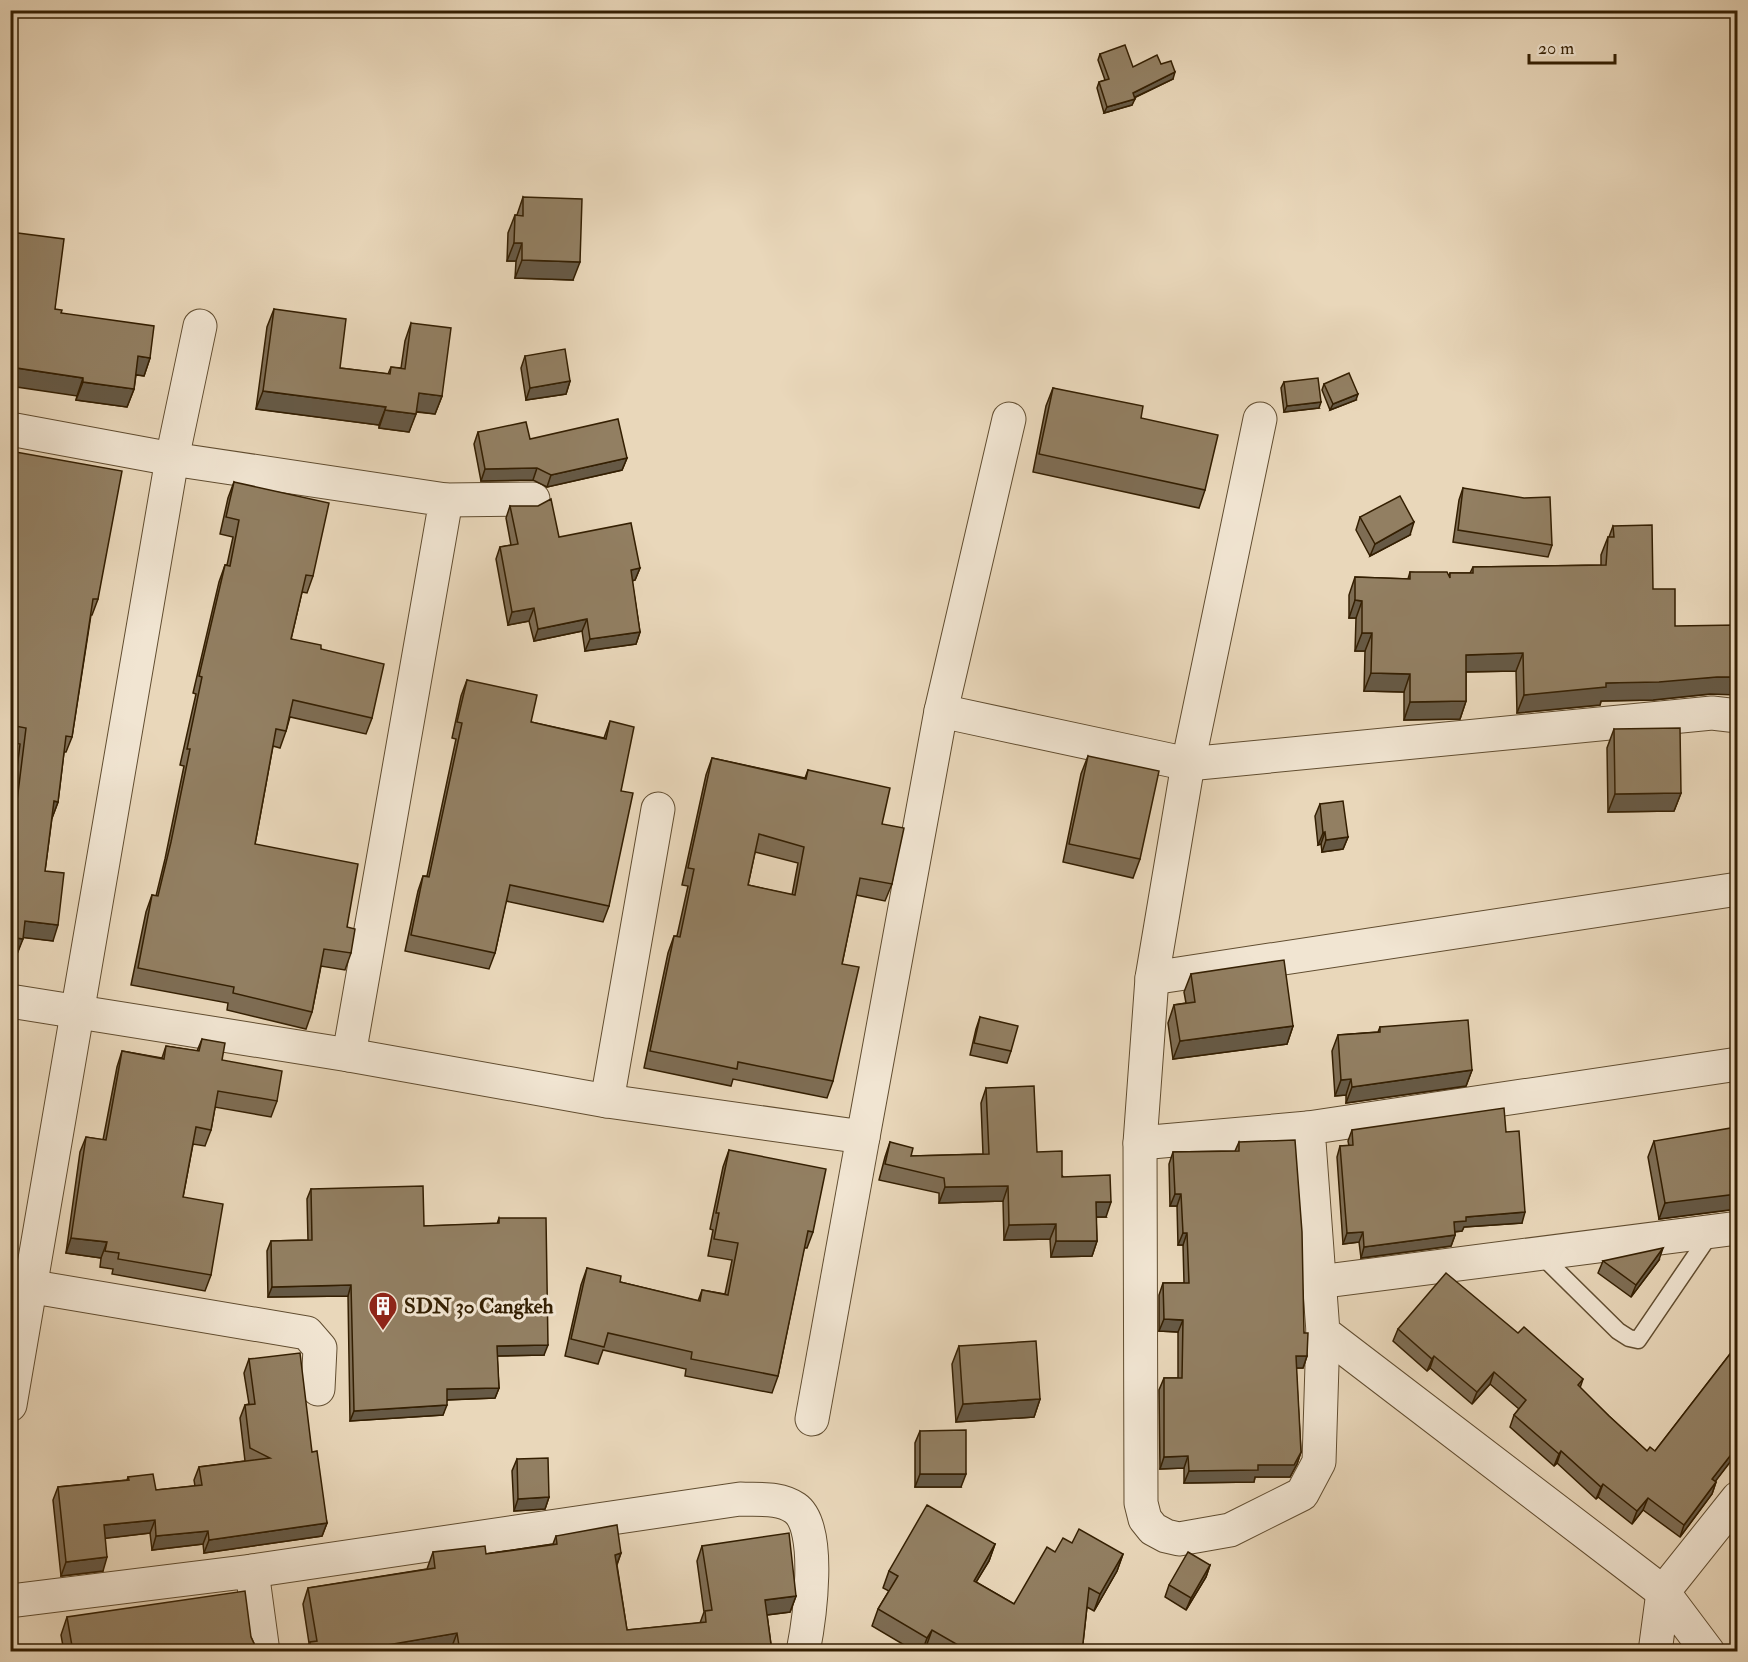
<svg xmlns="http://www.w3.org/2000/svg" width="1748" height="1662" font-family="'IM FELL Double Pica',serif">
<rect width="100%" height="100%" fill="#e9d7ba"/>
<filter id="stains"><feTurbulence type="fractalNoise" baseFrequency=".00333" numOctaves="4"/><feColorMatrix values="0 0 0 0 .2 0 0 0 0 .09 0 0 0 0 .02 0 0 0 .5 -.17"/></filter>
<radialGradient id="worn" r=".72"><stop offset=".6" stop-color="#630" stop-opacity="0"/><stop offset="1" stop-color="#630" stop-opacity=".3"/></radialGradient>
<g fill="none" stroke-linecap="round" stroke-linejoin="round">
<g stroke="#614d30" stroke-width="19">
<polyline id="lane" points="1541,1255 1618,1331 1629,1338 1638,1340 1711,1233"/>
</g>
<g stroke="#614d30" stroke-width="35">
<g id="street">
<polyline points="1260,419 1188,764 1152,978 1738,889"/>
<polyline points="10,429 172,459 446,500 349,1055 10,1001"/>
<polyline points="446,500 533,499"/>
<polyline points="941,711 1188,764 1712,713 1738,716"/>
<polyline points="1152,978 1140,1143 1141,1503 1145,1519 1153,1529 1166,1536 1179,1539 1230,1530 1302,1494 1319,1462 1323,1332"/>
<polyline points="349,1055 607,1101 863,1137 941,711 1009,419"/>
<polyline points="1738,1064 1308,1128 1323,1332 1663,1592 1738,1498"/>
<polyline points="607,1101 658,809"/>
<polyline points="1140,1143 1308,1128"/>
<polyline points="1318,1282 1738,1228"/>
<polyline points="10,1283 307,1333 320,1348 318,1389"/>
<polyline points="10,1405 172,459 200,326"/>
<polyline points="812,1419 863,1137"/>
<path d="M 252,1571 L 740,1499 C 759,1500 779,1497 795,1508 C 823,1527 809,1622 803,1652"/>
<polyline points="10,1601 252,1571 263,1652"/>
<polyline points="1655,1652 1663,1592 1708,1652"/>
</g>
</g>
<use href="#lane" stroke="#f1e5d2" stroke-width="16"/>
<use href="#street" stroke="#f1e5d2" stroke-width="33"/>
</g>
<g fill="#7e6d54" stroke="#341f02" stroke-width="1.5" fill-rule="evenodd">
<polygon points="1100,54 1133,67 1161,64 1173,79 1134,98 1132,105 1104,113 1097,88 1099,82 1105,80 1098,60"/>
<polygon points="523,197 573,280 515,278 516,261 507,261 508,233 515,215 517,215"/>
<polygon points="55,309 61,313 150,358 144,376 136,375 134,389 127,407 76,400 77,396"/>
<polygon points="274,309 340,368 388,374 391,367 401,368 405,341 411,323 442,396 435,414 416,412 409,432 379,428 379,425 256,409 267,327"/>
<polygon points="525,356 570,381 566,394 526,400 521,368"/>
<polygon points="1284,382 1319,408 1284,412 1281,388"/>
<polygon points="1324,384 1356,400 1330,410 1322,390"/>
<polygon points="1053,388 1141,418 1205,490 1199,508 1033,472 1046,406"/>
<polygon points="478,432 530,439 627,458 622,470 547,487 533,480 481,481 474,444"/>
<polygon points="10,451 98,599 92,615 91,615 72,737 66,752 64,752 58,802 52,818 45,871 53,941 23,937 17,954 13,801 20,744 10,742"/>
<polygon points="234,482 313,576 307,593 302,592 291,639 321,649 372,718 366,734 290,717 286,731 280,748 273,746 255,844 347,927 351,953 345,970 321,966 312,1012 306,1029 227,1010 228,1003 131,985 146,912 152,895 156,896 165,859 184,766 180,765 196,694 193,693 219,582 225,565 227,565 233,537 220,534 228,498"/>
<polygon points="1463,488 1552,545 1548,557 1453,542 1459,500"/>
<polygon points="510,506 559,537 640,568 635,580 632,581 640,632 636,644 585,651 582,631 534,641 529,621 508,625 496,559 500,547 511,545 506,518"/>
<polygon points="1360,517 1410,535 1370,556 1356,530"/>
<polygon points="1613,526 1675,626 1710,694 1653,700 1601,701 1600,705 1517,713 1516,671 1466,672 1466,701 1460,719 1404,720 1404,692 1364,691 1365,651 1355,651 1356,618 1349,618 1349,595 1355,577 1408,579 1410,572 1449,577 1450,573 1470,573 1473,567 1601,565 1601,555 1608,537 1609,537"/>
<polygon points="467,680 531,722 604,738 610,721 621,791 609,906 603,922 506,901 495,953 489,969 405,951 418,891 423,876 427,876 456,739 452,738 461,696"/>
<polygon points="1614,729 1681,793 1674,811 1608,812 1607,748"/>
<polygon points="1088,756 1140,859 1133,878 1063,862 1081,774"/>
<path d="M 712,758 L 805,778 L 808,770 L 882,824 L 892,884 L 885,901 L 856,895 L 842,964 L 833,1081 L 827,1098 L 733,1079 L 731,1086 L 644,1068 L 668,953 L 674,936 L 677,936 L 688,886 L 682,885 L 706,775 ZM 755,852 L 798,863 L 792,895 L 748,885 Z"/>
<polygon points="1320,804 1348,837 1343,849 1322,852 1321,844 1318,845 1315,816"/>
<polygon points="1191,974 1293,1026 1287,1044 1173,1059 1168,1023 1174,1005 1186,1003 1184,992"/>
<polygon points="980,1017 1011,1051 1007,1063 970,1055 976,1029"/>
<polygon points="1380,1027 1472,1070 1466,1086 1346,1103 1346,1095 1335,1096 1332,1051 1338,1035 1378,1032"/>
<polygon points="202,1039 222,1060 277,1101 271,1117 215,1107 211,1130 205,1146 193,1144 183,1197 211,1275 205,1291 112,1274 113,1269 100,1267 101,1258 66,1253 80,1152 86,1137 103,1140 117,1067 122,1051 162,1058 166,1046 197,1051"/>
<polygon points="986,1088 1037,1152 1106,1217 1096,1217 1097,1241 1092,1256 1051,1257 1050,1239 1004,1240 1003,1201 939,1203 939,1193 879,1180 885,1157 890,1142 911,1156 983,1154 981,1103"/>
<polygon points="1352,1130 1506,1132 1522,1223 1464,1227 1462,1231 1455,1232 1455,1235 1451,1246 1361,1258 1359,1242 1343,1244 1337,1157 1340,1146 1349,1146 1348,1141"/>
<polygon points="1654,1141 1737,1209 1659,1219 1648,1157"/>
<polygon points="1239,1142 1304,1333 1307,1356 1303,1368 1296,1368 1301,1452 1297,1464 1290,1477 1255,1477 1254,1482 1184,1483 1184,1468 1160,1469 1159,1390 1164,1378 1178,1378 1178,1332 1159,1331 1159,1295 1163,1283 1184,1283 1183,1245 1178,1245 1177,1206 1170,1206 1169,1164 1173,1152 1235,1151"/>
<polygon points="729,1150 813,1232 807,1248 804,1248 778,1376 772,1393 685,1376 686,1369 603,1350 598,1364 565,1356 581,1285 587,1268 620,1282 698,1301 702,1290 725,1294 732,1260 708,1256 713,1230 710,1229 723,1167"/>
<polygon points="311,1189 424,1226 497,1224 499,1218 544,1355 497,1356 499,1388 495,1398 447,1400 443,1415 350,1421 348,1296 268,1297 267,1251 271,1241 308,1240 307,1199"/>
<polygon points="1659,1260 1631,1297 1598,1273 1603,1261"/>
<polygon points="1398,1329 1518,1333 1583,1379 1580,1388 1609,1416 1647,1451 1655,1451 1737,1345 1737,1453 1715,1481 1716,1482 1712,1494 1680,1537 1643,1510 1632,1524 1598,1497 1596,1499 1557,1463 1554,1466 1510,1427 1514,1415 1519,1409 1490,1384 1472,1404 1430,1368 1427,1371 1393,1341"/>
<polygon points="959,1346 1040,1399 1034,1417 956,1422 952,1364"/>
<polygon points="249,1359 312,1452 327,1523 322,1536 204,1553 203,1544 152,1550 150,1533 105,1538 103,1571 61,1576 53,1500 58,1487 127,1480 128,1477 156,1490 195,1486 194,1480 199,1467 245,1461 240,1418 245,1405 249,1404 244,1373"/>
<polygon points="920,1431 961,1487 915,1487 915,1443"/>
<polygon points="517,1459 549,1497 545,1509 514,1511 512,1471"/>
<polygon points="556,1536 621,1553 617,1565 627,1630 700,1623 704,1612 697,1561 702,1546 796,1596 790,1612 767,1615 772,1652 452,1652 451,1649 436,1652 306,1652 309,1643 303,1604 308,1588 427,1569 433,1552 486,1554 553,1544"/>
<polygon points="1072,1543 1123,1554 1117,1571 1094,1611 1087,1607 1082,1652 935,1652 926,1647 923,1652 916,1652 872,1626 878,1609 889,1591 883,1588 889,1571 995,1544 989,1561 976,1582 1014,1604 1055,1552"/>
<polygon points="1210,1565 1206,1577 1186,1610 1165,1597 1169,1585"/>
<polygon points="67,1617 251,1637 258,1652 64,1652 61,1635"/>
</g>
<g fill="#665945" stroke="#341f02" stroke-width="1.5">
<polygon points="1175,72 1173,79 1131,99 1133,93"/>
<polygon points="1135,99 1132,105 1104,113 1107,107"/>
<polygon points="514,243 522,243 516,261 507,261"/>
<polygon points="522,260 580,262 573,280 515,278"/>
<polygon points="138,356 150,358 144,376 132,374"/>
<polygon points="10,367 83,378 77,396 10,386"/>
<polygon points="570,381 566,394 526,400 530,388"/>
<polygon points="83,382 134,389 127,407 76,400"/>
<polygon points="263,391 386,407 379,425 256,409"/>
<polygon points="419,393 442,396 435,414 412,411"/>
<polygon points="1358,394 1356,400 1330,410 1333,404"/>
<polygon points="1321,402 1319,408 1284,412 1287,406"/>
<polygon points="385,410 416,414 409,432 379,428"/>
<polygon points="627,458 622,470 547,487 551,475"/>
<polygon points="537,468 533,480 481,481 485,469"/>
<polygon points="1414,522 1410,535 1370,556 1375,544"/>
<polygon points="640,568 635,580 626,582 631,570"/>
<polygon points="1355,600 1362,601 1356,618 1349,618"/>
<polygon points="534,608 529,621 508,625 512,612"/>
<polygon points="587,619 582,631 534,641 538,629"/>
<polygon points="640,632 636,644 585,651 590,639"/>
<polygon points="1362,633 1372,633 1365,651 1355,651"/>
<polygon points="1523,653 1516,671 1459,672 1466,655"/>
<polygon points="1371,673 1410,674 1404,692 1364,691"/>
<polygon points="1717,677 1737,677 1737,695 1710,694 1653,700 1601,701 1600,705 1517,713 1524,695 1606,683"/>
<polygon points="1466,701 1460,719 1404,720 1410,702"/>
<polygon points="1681,793 1674,811 1608,812 1615,794"/>
<polygon points="54,801 58,802 52,818 48,817"/>
<polygon points="1325,832 1321,844 1318,845 1323,833"/>
<polygon points="1348,837 1343,849 1322,852 1326,840"/>
<polygon points="25,921 58,925 53,941 19,937"/>
<polygon points="10,937 23,939 17,954 10,953"/>
<polygon points="1293,1026 1287,1044 1173,1059 1180,1041"/>
<polygon points="1472,1070 1466,1086 1346,1103 1352,1087"/>
<polygon points="1351,1079 1346,1095 1335,1096 1341,1080"/>
<polygon points="1008,1186 1003,1201 939,1203 945,1187"/>
<polygon points="1737,1187 1737,1209 1659,1219 1665,1203"/>
<polygon points="1175,1194 1181,1194 1177,1206 1170,1206"/>
<polygon points="1096,1202 1111,1202 1106,1217 1091,1217"/>
<polygon points="1525,1212 1522,1223 1464,1227 1462,1231 1450,1232 1454,1222 1466,1217"/>
<polygon points="1056,1224 1050,1239 1004,1240 1009,1225"/>
<polygon points="1363,1232 1359,1242 1343,1244 1347,1233"/>
<polygon points="1183,1233 1187,1233 1183,1245 1178,1245"/>
<polygon points="1455,1235 1451,1246 1361,1258 1364,1247"/>
<polygon points="71,1238 107,1242 101,1258 66,1253"/>
<polygon points="1056,1241 1097,1241 1092,1256 1051,1257"/>
<polygon points="1663,1248 1659,1260 1631,1297 1636,1285"/>
<polygon points="351,1285 348,1296 268,1297 272,1287"/>
<polygon points="1164,1319 1183,1320 1178,1332 1159,1331"/>
<polygon points="548,1345 544,1355 493,1356 497,1346"/>
<polygon points="1296,1356 1307,1356 1303,1368 1291,1368"/>
<polygon points="1434,1356 1430,1368 1427,1371 1432,1359"/>
<polygon points="1494,1372 1490,1384 1472,1404 1477,1392"/>
<polygon points="499,1388 495,1398 443,1400 447,1389"/>
<polygon points="1040,1399 1034,1417 956,1422 963,1404"/>
<polygon points="447,1405 443,1415 350,1421 354,1411"/>
<polygon points="1737,1447 1737,1453 1708,1491 1712,1479"/>
<polygon points="1561,1451 1557,1463 1554,1466 1559,1454"/>
<polygon points="1301,1452 1297,1464 1290,1477 1255,1477 1254,1482 1184,1483 1189,1471 1258,1465"/>
<polygon points="1188,1456 1184,1468 1160,1469 1164,1457"/>
<polygon points="920,1474 966,1474 961,1487 915,1487"/>
<polygon points="1716,1482 1712,1494 1680,1537 1684,1525"/>
<polygon points="1603,1484 1598,1497 1596,1499 1601,1487"/>
<polygon points="549,1497 545,1509 514,1511 518,1499"/>
<polygon points="1648,1498 1643,1510 1632,1524 1637,1511"/>
<polygon points="155,1520 150,1533 99,1539 104,1525"/>
<polygon points="327,1523 322,1536 204,1553 209,1540"/>
<polygon points="208,1531 203,1544 152,1550 156,1536"/>
<polygon points="995,1544 989,1561 967,1597 974,1581"/>
<polygon points="621,1553 615,1569 615,1555"/>
<polygon points="1123,1554 1117,1571 1094,1611 1100,1594"/>
<polygon points="107,1557 103,1571 61,1576 66,1562"/>
<polygon points="1210,1565 1206,1577 1186,1610 1191,1598"/>
<polygon points="796,1596 790,1612 759,1616 765,1600"/>
<polygon points="932,1630 926,1647 922,1652 927,1638"/>
<polygon points="457,1633 451,1649 436,1652 374,1652 375,1647"/>
</g>
<g fill="#927f62" stroke="#341f02" stroke-width="1.5" fill-rule="evenodd">
<polygon points="1125,45 1133,67 1157,55 1161,64 1171,61 1175,72 1133,93 1135,99 1107,107 1099,82 1109,79 1100,54"/>
<polygon points="523,197 582,199 580,262 522,260 522,243 514,243 515,215 523,216"/>
<polygon points="10,232 64,239 55,309 62,310 61,313 154,326 150,358 138,356 134,389 83,382 83,378 10,367"/>
<polygon points="274,309 346,319 340,368 390,374 391,367 405,369 411,323 451,328 442,396 419,393 416,414 385,410 386,407 263,391"/>
<polygon points="565,349 570,381 530,388 525,356"/>
<polygon points="1349,373 1358,394 1333,404 1324,384"/>
<polygon points="1318,378 1321,402 1287,406 1284,382"/>
<polygon points="1053,388 1143,406 1141,418 1218,435 1205,490 1039,454"/>
<polygon points="618,419 627,458 551,475 537,468 485,469 478,432 526,422 530,439"/>
<polygon points="10,451 122,471 98,599 93,599 72,737 66,736 58,802 54,801 45,871 64,873 58,925 25,921 23,939 10,937 10,801 17,801 26,728 10,725"/>
<polygon points="234,482 329,503 313,576 306,575 291,639 321,645 321,649 384,664 372,718 293,700 286,731 276,729 255,844 358,864 347,927 355,929 351,953 324,949 312,1012 233,993 234,987 138,968 152,895 158,896 171,842 190,749 187,749 202,677 199,676 225,565 230,566 239,520 226,517"/>
<polygon points="1463,488 1524,498 1550,497 1552,545 1458,530"/>
<polygon points="1400,496 1414,522 1375,544 1360,517"/>
<polygon points="551,499 559,537 631,523 640,568 631,570 640,632 590,639 587,619 538,629 534,608 512,612 500,547 518,544 510,506 538,506"/>
<polygon points="1652,525 1653,589 1675,589 1675,626 1737,625 1737,677 1717,677 1659,682 1606,683 1606,687 1524,695 1523,653 1466,655 1466,701 1410,702 1410,674 1371,673 1372,633 1362,633 1362,601 1355,600 1355,577 1410,579 1410,572 1447,572 1450,578 1450,573 1473,573 1473,567 1606,565 1608,537 1614,537 1613,526"/>
<polygon points="467,680 537,695 531,722 606,739 610,721 634,727 621,791 633,793 609,906 510,885 495,953 411,935 423,876 429,877 462,723 457,722"/>
<polygon points="1680,728 1681,793 1615,794 1614,729"/>
<polygon points="1088,756 1159,771 1140,859 1069,844"/>
<path d="M 712,758 L 806,779 L 808,770 L 890,788 L 882,824 L 904,828 L 892,884 L 860,878 L 842,964 L 859,967 L 833,1081 L 738,1062 L 737,1069 L 650,1051 L 674,936 L 680,937 L 694,869 L 688,868 ZM 759,834 L 804,847 L 795,895 L 748,885 Z"/>
<polygon points="1343,801 1348,837 1326,840 1325,832 1323,833 1320,804"/>
<polygon points="1284,960 1293,1026 1180,1041 1174,1005 1195,1002 1191,974"/>
<polygon points="980,1017 1018,1026 1011,1051 974,1043"/>
<polygon points="1468,1020 1472,1070 1352,1087 1351,1079 1341,1080 1338,1035 1380,1032 1380,1027"/>
<polygon points="202,1039 225,1043 222,1060 282,1071 277,1101 218,1091 211,1130 196,1127 183,1197 223,1204 211,1275 118,1259 119,1253 105,1251 107,1242 71,1238 86,1137 106,1140 122,1051 164,1059 166,1046 199,1051"/>
<polygon points="1034,1086 1037,1152 1062,1151 1062,1177 1110,1175 1111,1202 1096,1202 1097,1241 1056,1241 1056,1224 1009,1225 1008,1186 945,1187 944,1178 885,1164 890,1142 913,1148 911,1156 989,1154 986,1088"/>
<polygon points="1504,1108 1506,1132 1519,1131 1525,1212 1466,1217 1466,1221 1454,1222 1455,1235 1364,1247 1363,1232 1347,1233 1340,1146 1353,1145 1352,1130"/>
<polygon points="1731,1128 1731,1131 1737,1129 1737,1194 1665,1203 1654,1141"/>
<polygon points="1295,1140 1302,1232 1304,1333 1308,1333 1307,1356 1296,1356 1301,1452 1294,1465 1258,1465 1258,1470 1189,1471 1188,1456 1164,1457 1164,1378 1182,1378 1183,1320 1164,1319 1163,1283 1189,1283 1187,1233 1183,1233 1181,1194 1175,1194 1173,1152 1239,1151 1239,1142"/>
<polygon points="729,1150 826,1169 813,1232 808,1231 778,1376 691,1359 692,1352 608,1333 604,1347 571,1339 587,1268 621,1276 620,1282 700,1301 702,1290 728,1295 738,1243 714,1239 719,1213 716,1213"/>
<polygon points="423,1186 424,1226 499,1223 499,1218 546,1218 548,1345 497,1346 499,1388 447,1389 447,1405 354,1411 351,1285 272,1287 271,1241 312,1240 311,1189"/>
<polygon points="1663,1248 1636,1285 1603,1261"/>
<polygon points="1446,1273 1518,1333 1524,1327 1583,1379 1578,1385 1609,1416 1647,1451 1650,1447 1655,1451 1737,1345 1737,1447 1712,1479 1716,1482 1684,1525 1648,1498 1637,1511 1603,1484 1601,1487 1561,1451 1559,1454 1514,1415 1526,1400 1494,1372 1477,1392 1434,1356 1432,1359 1398,1329"/>
<polygon points="1036,1341 1040,1399 963,1404 959,1346"/>
<polygon points="300,1353 312,1452 317,1451 327,1523 209,1540 208,1531 156,1536 155,1520 104,1525 107,1557 66,1562 58,1487 129,1480 128,1477 153,1474 156,1490 202,1485 199,1467 270,1458 250,1448 245,1405 255,1404 249,1359"/>
<polygon points="966,1430 966,1474 920,1474 920,1431"/>
<polygon points="548,1458 549,1497 518,1499 517,1459"/>
<polygon points="927,1505 995,1544 974,1581 1014,1604 1047,1547 1055,1552 1063,1538 1072,1543 1079,1529 1123,1554 1100,1594 1089,1588 1082,1652 1013,1652 1001,1645 997,1652 970,1652 932,1630 927,1638 878,1609 898,1576 889,1571"/>
<polygon points="617,1525 621,1553 615,1555 627,1630 706,1622 705,1611 712,1610 702,1546 789,1533 796,1596 765,1600 772,1652 460,1652 457,1633 375,1647 376,1652 311,1652 310,1642 317,1641 308,1588 435,1568 433,1552 485,1546 486,1554 557,1544 556,1536"/>
<polygon points="1188,1552 1210,1565 1191,1598 1169,1585"/>
<polygon points="245,1591 251,1637 258,1652 73,1652 67,1617"/>
</g>
<defs>
<g id="building-pin" transform="scale(1.5)"><path d="M0 17L-7.5 6A9.5 9.5 0 1 1 7.5 6Z" fill="#8f2418" stroke="#f1e5d2"/><path d="M-4-6H4V6H1V3H-1V6H-4ZM-2.5-4.3h1.7v1.8h-1.7ZM.8-4.3h1.7v1.8H.8ZM-2.5-1h1.7V.8h-1.7ZM.8-1h1.7V.8H.8Z" fill="#fff"/></g>
</defs>
<g fill-rule="evenodd">
<use href="#building-pin" x="383" y="1306"/>
</g>
<g text-anchor="middle" dominant-baseline="central" stroke-width="6" stroke-linejoin="round" paint-order="stroke">
<g font-size="21" font-weight="bold" fill="#341f02" stroke="#f1e5d2" text-anchor="start">
<text x="404" y="1306">SDN 30 Cangkeh</text>
</g>
</g>
<rect width="1748" height="1662" fill="none" stroke="#e9d7ba" stroke-width="36"/>
<rect x="12" y="12" width="1724" height="1638" fill="none" stroke="#341f02" stroke-width="3"/>
<rect x="18" y="18" width="1712" height="1626" fill="none" stroke="#341f02" stroke-width="1.5"/>
<path d="M1529 54v9h86v-9" fill="none" stroke="#341f02" stroke-width="3"/>
<text x="1538" y="54" font-size="18" fill="#341f02" stroke="#f1e5d2" stroke-width="4.5" paint-order="stroke">20 m</text>
<rect width="100%" height="100%" filter="url(#stains)"/>
<rect width="100%" height="100%" fill="url(#worn)"/>
</svg>
